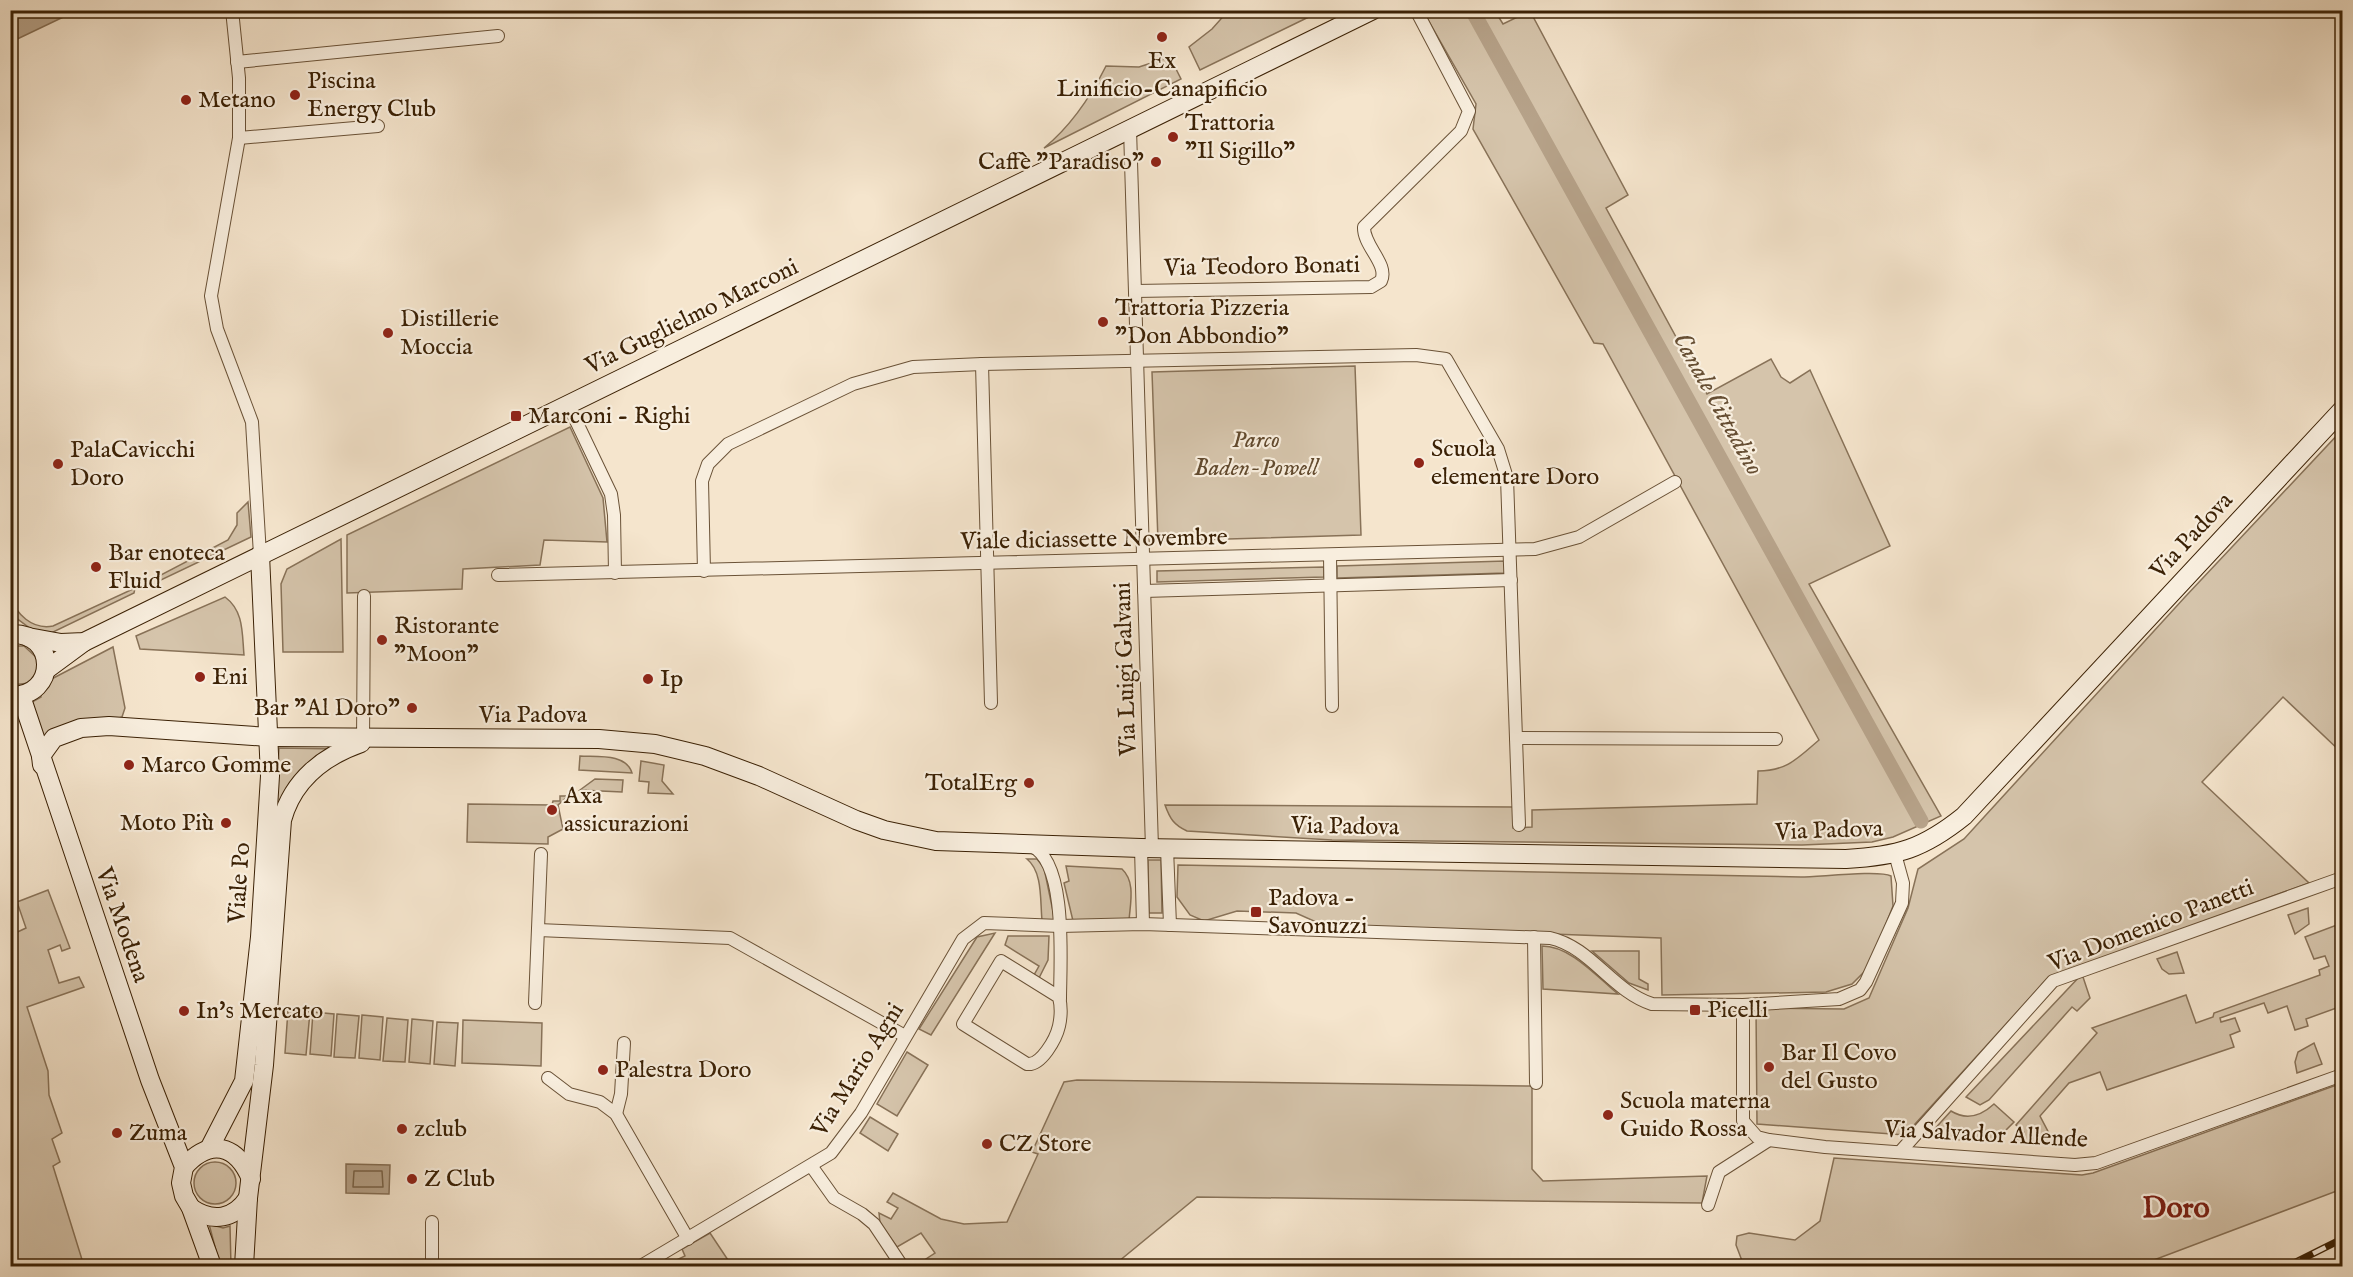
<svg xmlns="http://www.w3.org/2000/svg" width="2353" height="1277" font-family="'IM FELL English',serif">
<rect width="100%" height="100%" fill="#f5e5cd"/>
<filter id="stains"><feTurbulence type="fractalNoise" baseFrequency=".00333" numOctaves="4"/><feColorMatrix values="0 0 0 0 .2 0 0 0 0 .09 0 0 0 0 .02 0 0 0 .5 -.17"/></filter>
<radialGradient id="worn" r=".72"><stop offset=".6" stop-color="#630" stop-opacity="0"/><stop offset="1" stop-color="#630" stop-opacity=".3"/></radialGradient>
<g fill="#d5c4ab" stroke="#887258" stroke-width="1.5">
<polygon points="1228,11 1287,16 1317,13 1200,70 1189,47 1212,29"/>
<path d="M 1423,11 L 1495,11 L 1503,24 L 1530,11 L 1628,195 L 1606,208 L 1707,394 L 1771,359 L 1781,377 L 1790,383 L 1810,370 L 1890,546 L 1809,584 L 1941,816 L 1893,837 L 1872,842 L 1802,845 L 1332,840 L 1187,831 C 1174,825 1170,819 1165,805 L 1513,807 L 1513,828 L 1532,827 L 1532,810 L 1757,804 L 1758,771 C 1787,771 1798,758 1819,740 L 1603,344 L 1594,343 L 1473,129 L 1476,104 Z"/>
<path d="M 1170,57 L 1181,79 L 1044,148 C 1071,126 1090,98 1106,66 L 1139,67 Z"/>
<polygon points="1355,366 1361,535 1158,541 1152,372"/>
<polygon points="570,427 603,498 607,542 544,540 540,565 463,569 462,589 347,593 347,535"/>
<polygon points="2342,430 2342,753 2283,697 2202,782 2309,883 2048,978 1905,1135 1757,1124 1756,1008 1844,1009 1869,998 1908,908 1918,869 1964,839 2185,597"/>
<polygon points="248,502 251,537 161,580 155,578 228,540 237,525 237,513"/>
<polygon points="341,539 343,652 283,652 281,584 287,569"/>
<polygon points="1506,561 1506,573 1337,578 1337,566"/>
<polygon points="1324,567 1324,577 1157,582 1157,571"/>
<path d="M 135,588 L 134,593 L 47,635 L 35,632 L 11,614 L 10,596 C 16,614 32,630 53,626 Z"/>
<path d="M 225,597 C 244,611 242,633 244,655 L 140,649 L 136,636 Z"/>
<polygon points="11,646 24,646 38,659 38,672 30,683 11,685"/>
<polygon points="113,647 125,708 122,717 44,742 32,702 41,697 40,685"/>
<polygon points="279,748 338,749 275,815"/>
<path d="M 580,756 C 597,757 626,753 632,773 L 579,770 Z"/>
<polygon points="641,761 664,765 662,781 673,794 648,793 649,782 639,781"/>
<polygon points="595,779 623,780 622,792 580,790"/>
<polygon points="560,796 568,796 558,805 563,829 548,837 548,844 467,842 468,804 552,805 553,801 560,801"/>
<path d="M 1027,859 L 1037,859 L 1044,868 L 1055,921 L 1042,920 C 1040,901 1043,872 1027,859 Z"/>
<polygon points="1148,860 1161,860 1162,913 1149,913"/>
<path d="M 1178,865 L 1801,877 C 1819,877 1879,870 1891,876 L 1893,906 L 1869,967 L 1852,984 L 1826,992 L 1662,995 L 1661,938 L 1325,926 L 1296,913 L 1237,911 L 1204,921 L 1190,915 L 1177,897 Z"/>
<path d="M 1066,866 L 1122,869 C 1136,882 1130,904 1129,921 L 1073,921 L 1064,883 L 1069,881 Z"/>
<polygon points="48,890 70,948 62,951 60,945 48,950 59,983 79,977 84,987 27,1007 48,1071 49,1095 62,1133 52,1139 60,1162 53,1166 84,1266 11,1266 11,935 26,928 17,902"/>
<polygon points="2308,908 2309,924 2295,934 2288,915"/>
<polygon points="2342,923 2342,1006 2306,1019 2308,1026 2295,1030 2287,1006 2268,1013 2264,1003 2220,1018 2221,1022 2235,1018 2240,1031 2230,1035 2234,1047 2107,1090 2100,1072 2069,1083 2040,1116 2051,1137 2085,1140 2085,1146 2014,1142 2024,1132 2016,1125 2097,1033 2092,1028 2186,995 2196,1023 2213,1017 2214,1013 2320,975 2319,970 2329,966 2325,956 2314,959 2305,937"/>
<polygon points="995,933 931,1035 919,1029 977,937"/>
<polygon points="1008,936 1049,936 1048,960 1039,978 1034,975 1039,966 1005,945"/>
<path d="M 1542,946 C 1571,946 1597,977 1618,994 L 1543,989 Z"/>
<polygon points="1592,951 1639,951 1639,979 1648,984 1648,990 1629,983"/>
<polygon points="2177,952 2184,973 2169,974 2162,969 2157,959"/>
<polygon points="2082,974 2090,998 2077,1011 2072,1007 1989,1100 1980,1105 1966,1097"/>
<polygon points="288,1010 310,1012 306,1055 285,1053"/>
<polygon points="313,1012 334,1014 331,1056 310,1054"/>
<polygon points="337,1014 359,1016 355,1058 334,1057"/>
<polygon points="362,1015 383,1017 380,1060 359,1058"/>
<polygon points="387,1018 408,1020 405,1062 383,1061"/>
<polygon points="412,1019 433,1021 430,1064 409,1062"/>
<polygon points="463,1020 542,1023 541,1066 462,1063"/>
<polygon points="437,1022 458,1023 455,1066 434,1064"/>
<polygon points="2314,1043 2322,1064 2297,1073 2295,1062 2298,1052"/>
<polygon points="907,1052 928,1065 897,1116 877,1104"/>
<polygon points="1077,1080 1532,1086 1532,1169 1543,1181 1707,1176 1702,1203 1197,1197 1113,1266 931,1266 926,1259 935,1253 921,1233 897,1247 880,1223 879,1213 891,1219 898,1208 887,1202 893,1193 941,1219 964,1224 1007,1222 1038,1154 1032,1152 1064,1082"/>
<polygon points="2342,1083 2342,1189 2138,1266 1744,1266 1736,1245 1737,1236 1749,1233 1795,1240 1820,1221 1834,1158 2082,1175 2093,1173"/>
<path d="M 1994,1104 L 2014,1122 L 1994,1142 L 1933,1138 L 1930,1134 L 1951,1111 C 1967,1121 1981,1116 1994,1104 Z"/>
<polygon points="870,1117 898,1134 888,1151 860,1133"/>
<circle cx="215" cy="1183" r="21"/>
<polygon points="209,1224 223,1228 230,1226 231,1266 220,1266"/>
<polygon points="710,1233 732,1266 664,1266 685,1256 682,1249"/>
</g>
<g fill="#b6a289" stroke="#856e54" stroke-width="1.5">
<polygon points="11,10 76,10 76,11 11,42"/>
<polygon points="346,1164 390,1165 389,1194 346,1193"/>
</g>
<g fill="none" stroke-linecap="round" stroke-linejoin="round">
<polygon stroke="#786247" stroke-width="1.5" points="354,1171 382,1171 383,1187 353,1187"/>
<polyline stroke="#b6a289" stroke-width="15" points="1472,10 1921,821"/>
<g stroke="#6a5237" stroke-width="14">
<g id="street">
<polyline points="232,10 239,78 239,138 211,296 217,329 252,422 260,555"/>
<polyline points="237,62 498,36"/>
<polyline points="1130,129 1152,848"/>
<polyline points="239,138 378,126"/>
<path d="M 1135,291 L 1371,287 L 1381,281 C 1389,264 1363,246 1364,227 L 1461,131 L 1469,111 L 1416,10"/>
<polyline points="982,364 991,703"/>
<polyline points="568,404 611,494 614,515 615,573"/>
<polyline points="1330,555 1332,706"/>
<polyline points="704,571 702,481 708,464 728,444 853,384 913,367 982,364 1416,355 1446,359 1498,449 1507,478 1519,825"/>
<polyline points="498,575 1535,549 1579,537 1675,482"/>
<polyline points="1144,591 1511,580"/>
<polyline points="1516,738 1776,739"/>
<polyline points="363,742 364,596"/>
<path d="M 1031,846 C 1068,861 1060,965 1060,999"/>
<polyline points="1141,848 1143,924"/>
<polyline points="1167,848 1170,925"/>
<polyline points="538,930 730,938 905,1036"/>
<polyline points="1534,937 1536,1083"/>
<path d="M 1001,961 L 1059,997 C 1061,1005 1061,1017 1059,1026 C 1056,1039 1041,1066 1027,1064 L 963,1024 Z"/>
<polyline points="535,1003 541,854"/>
<polyline points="1743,1005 1743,1121 1757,1137 1769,1140 1825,1147 2075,1165 2096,1163 2342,1075"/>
<polyline points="548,1078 569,1094 600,1102 616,1114 688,1239"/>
<polyline points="616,1114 621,1094 624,1043"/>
<polyline points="1900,1152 2053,981 2342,878"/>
<polyline points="812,1167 834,1198 862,1214 874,1224 902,1266"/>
<polyline points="1708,1205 1719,1172 1769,1140"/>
<polyline points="432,1222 432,1266"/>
<path d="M 641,1266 L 831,1153 L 861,1113 L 963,939 L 984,923 L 1060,926 L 1143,924 L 1550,938 C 1591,947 1612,991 1652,1004 L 1743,1005 L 1839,999 L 1860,990 L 1866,982 L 1902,903 L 1903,883 L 1895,854"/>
</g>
</g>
<g stroke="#3b2105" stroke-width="20">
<g id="secondary">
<path d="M 10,634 C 57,631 59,697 10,696"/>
<polyline points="28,637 61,643 84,642 1373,10"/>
<polyline points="46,670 84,642"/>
<polyline points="21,696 150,1080 184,1167 181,1183 184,1196 191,1208 212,1266"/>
<path d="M 42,765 L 41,756 L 54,738 L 81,728 L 109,726 L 269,737 L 599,739 L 655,744 L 705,756 L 759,776 L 856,820 L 884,830 L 936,841 L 1141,848 L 1846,859 C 1898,856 1923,849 1964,816 L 2342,410"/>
<polyline points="209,1149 244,1081 260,937 270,776 260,555"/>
<path d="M 184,1167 C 210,1138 236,1144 251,1179"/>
<path d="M 191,1208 C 213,1223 234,1219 248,1198"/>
<path d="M 244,1266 L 248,1198 L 264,1065 L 282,820 C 293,780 324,756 361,743"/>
</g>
</g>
<use href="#street" stroke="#f8eede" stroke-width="12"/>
<use href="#secondary" stroke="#f8eede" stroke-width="18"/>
<g stroke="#3b2105" stroke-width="7">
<polyline id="rail" points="2288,1266 2342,1239"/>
</g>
<use href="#rail" stroke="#f8eede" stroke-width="4.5" stroke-dasharray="14" stroke-linecap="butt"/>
</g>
<g fill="#8f2418" stroke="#f8eede" stroke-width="2">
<circle cx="1162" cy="37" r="6"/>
<circle cx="295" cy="95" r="6"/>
<circle cx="186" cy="100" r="6"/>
<circle cx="1173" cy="137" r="6"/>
<circle cx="1156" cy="162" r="6"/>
<circle cx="1103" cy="322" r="6"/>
<circle cx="388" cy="333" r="6"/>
<rect x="510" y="410" width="12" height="12" rx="3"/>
<circle cx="1419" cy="463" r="6"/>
<circle cx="58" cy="464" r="6"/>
<circle cx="96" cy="567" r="6"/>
<circle cx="382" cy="640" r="6"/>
<circle cx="200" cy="677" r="6"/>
<circle cx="648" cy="679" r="6"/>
<circle cx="412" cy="708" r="6"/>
<circle cx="129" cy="765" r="6"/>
<circle cx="1029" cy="783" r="6"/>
<circle cx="552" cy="810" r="6"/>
<circle cx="226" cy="823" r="6"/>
<rect x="1250" y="906" width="12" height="12" rx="3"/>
<rect x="1689" y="1004" width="12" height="12" rx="3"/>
<circle cx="184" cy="1011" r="6"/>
<circle cx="1769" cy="1067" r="6"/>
<circle cx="603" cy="1070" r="6"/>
<circle cx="1608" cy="1115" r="6"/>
<circle cx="402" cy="1129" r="6"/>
<circle cx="117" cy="1133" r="6"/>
<circle cx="987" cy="1144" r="6"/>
<circle cx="412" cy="1179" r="6"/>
</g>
<g text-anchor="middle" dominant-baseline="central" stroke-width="4.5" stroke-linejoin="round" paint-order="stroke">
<g font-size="24" fill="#3b2105" stroke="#f8eede" text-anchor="start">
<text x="1162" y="61" text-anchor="middle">Ex<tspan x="1162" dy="28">Linificio-Canapificio</tspan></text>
<text x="307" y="81">Piscina<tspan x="307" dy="28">Energy Club</tspan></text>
<text x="198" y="100">Metano</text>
<text x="1185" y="123">Trattoria<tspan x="1185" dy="28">"Il Sigillo"</tspan></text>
<text x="1144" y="162" text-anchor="end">Caffè "Paradiso"</text>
<text x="1115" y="308">Trattoria Pizzeria<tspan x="1115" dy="28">"Don Abbondio"</tspan></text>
<text x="400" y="319">Distillerie<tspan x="400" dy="28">Moccia</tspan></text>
<text x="528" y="416">Marconi - Righi</text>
<text x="1431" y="449">Scuola<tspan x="1431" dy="28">elementare Doro</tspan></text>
<text x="70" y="450">PalaCavicchi<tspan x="70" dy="28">Doro</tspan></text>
<text x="108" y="553">Bar enoteca<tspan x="108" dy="28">Fluid</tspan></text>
<text x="394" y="626">Ristorante<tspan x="394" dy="28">"Moon"</tspan></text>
<text x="212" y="677">Eni</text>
<text x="660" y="679">Ip</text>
<text x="400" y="708" text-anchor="end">Bar "Al Doro"</text>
<text x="141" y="765">Marco Gomme</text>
<text x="1017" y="783" text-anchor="end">TotalErg</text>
<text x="564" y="796">Axa<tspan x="564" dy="28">assicurazioni</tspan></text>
<text x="214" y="823" text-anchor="end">Moto Più</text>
<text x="1268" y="898">Padova -<tspan x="1268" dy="28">Savonuzzi</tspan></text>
<text x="1707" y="1010">Picelli</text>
<text x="196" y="1011">In's Mercato</text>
<text x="1781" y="1053">Bar Il Covo<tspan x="1781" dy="28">del Gusto</tspan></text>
<text x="615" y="1070">Palestra Doro</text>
<text x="1620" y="1101">Scuola materna<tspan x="1620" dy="28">Guido Rossa</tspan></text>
<text x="414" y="1129">zclub</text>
<text x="129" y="1133">Zuma</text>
<text x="999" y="1144">CZ Store</text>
<text x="424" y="1179">Z Club</text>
</g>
<g font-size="24" fill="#3b2105" stroke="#f8eede">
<text transform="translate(1262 267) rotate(-1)">Via Teodoro Bonati</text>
<text transform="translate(692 317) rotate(-26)">Via Guglielmo Marconi</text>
<text transform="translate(2192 536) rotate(-47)">Via Padova</text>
<text transform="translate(1094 540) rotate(-1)">Viale diciassette Novembre</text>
<text transform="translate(1126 669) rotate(-92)">Via Luigi Galvani</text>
<text x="533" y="715">Via Padova</text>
<text transform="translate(1345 827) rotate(1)">Via Padova</text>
<text transform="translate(1829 831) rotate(-2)">Via Padova</text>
<text transform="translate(240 883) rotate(-86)">Viale Po</text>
<text transform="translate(122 925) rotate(71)">Via Modena</text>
<text transform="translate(2151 926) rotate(-21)">Via Domenico Panetti</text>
<text transform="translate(858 1070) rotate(-58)">Via Mario Agni</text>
<text transform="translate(1986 1135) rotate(3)">Via Salvador Allende</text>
</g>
<g font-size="24" font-style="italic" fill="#624a2e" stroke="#f8eede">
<text x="1256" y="440">Parco<tspan x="1256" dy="28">Baden-Powell</tspan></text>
</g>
<g font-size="26" font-style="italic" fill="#664e33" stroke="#f8eede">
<text transform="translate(1718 404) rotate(61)">Canale Cittadino</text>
</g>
<g font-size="30" font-weight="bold" fill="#7a1f14" stroke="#f8eede">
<text x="2176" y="1209">Doro</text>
</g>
</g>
<rect width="2353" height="1277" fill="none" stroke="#f5e5cd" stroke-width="36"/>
<rect x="12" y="12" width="2329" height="1253" fill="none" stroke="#3b2105" stroke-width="3"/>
<rect x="18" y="18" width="2317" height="1241" fill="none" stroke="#3b2105" stroke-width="1.5"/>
<rect width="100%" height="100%" filter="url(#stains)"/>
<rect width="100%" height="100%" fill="url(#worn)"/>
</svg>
